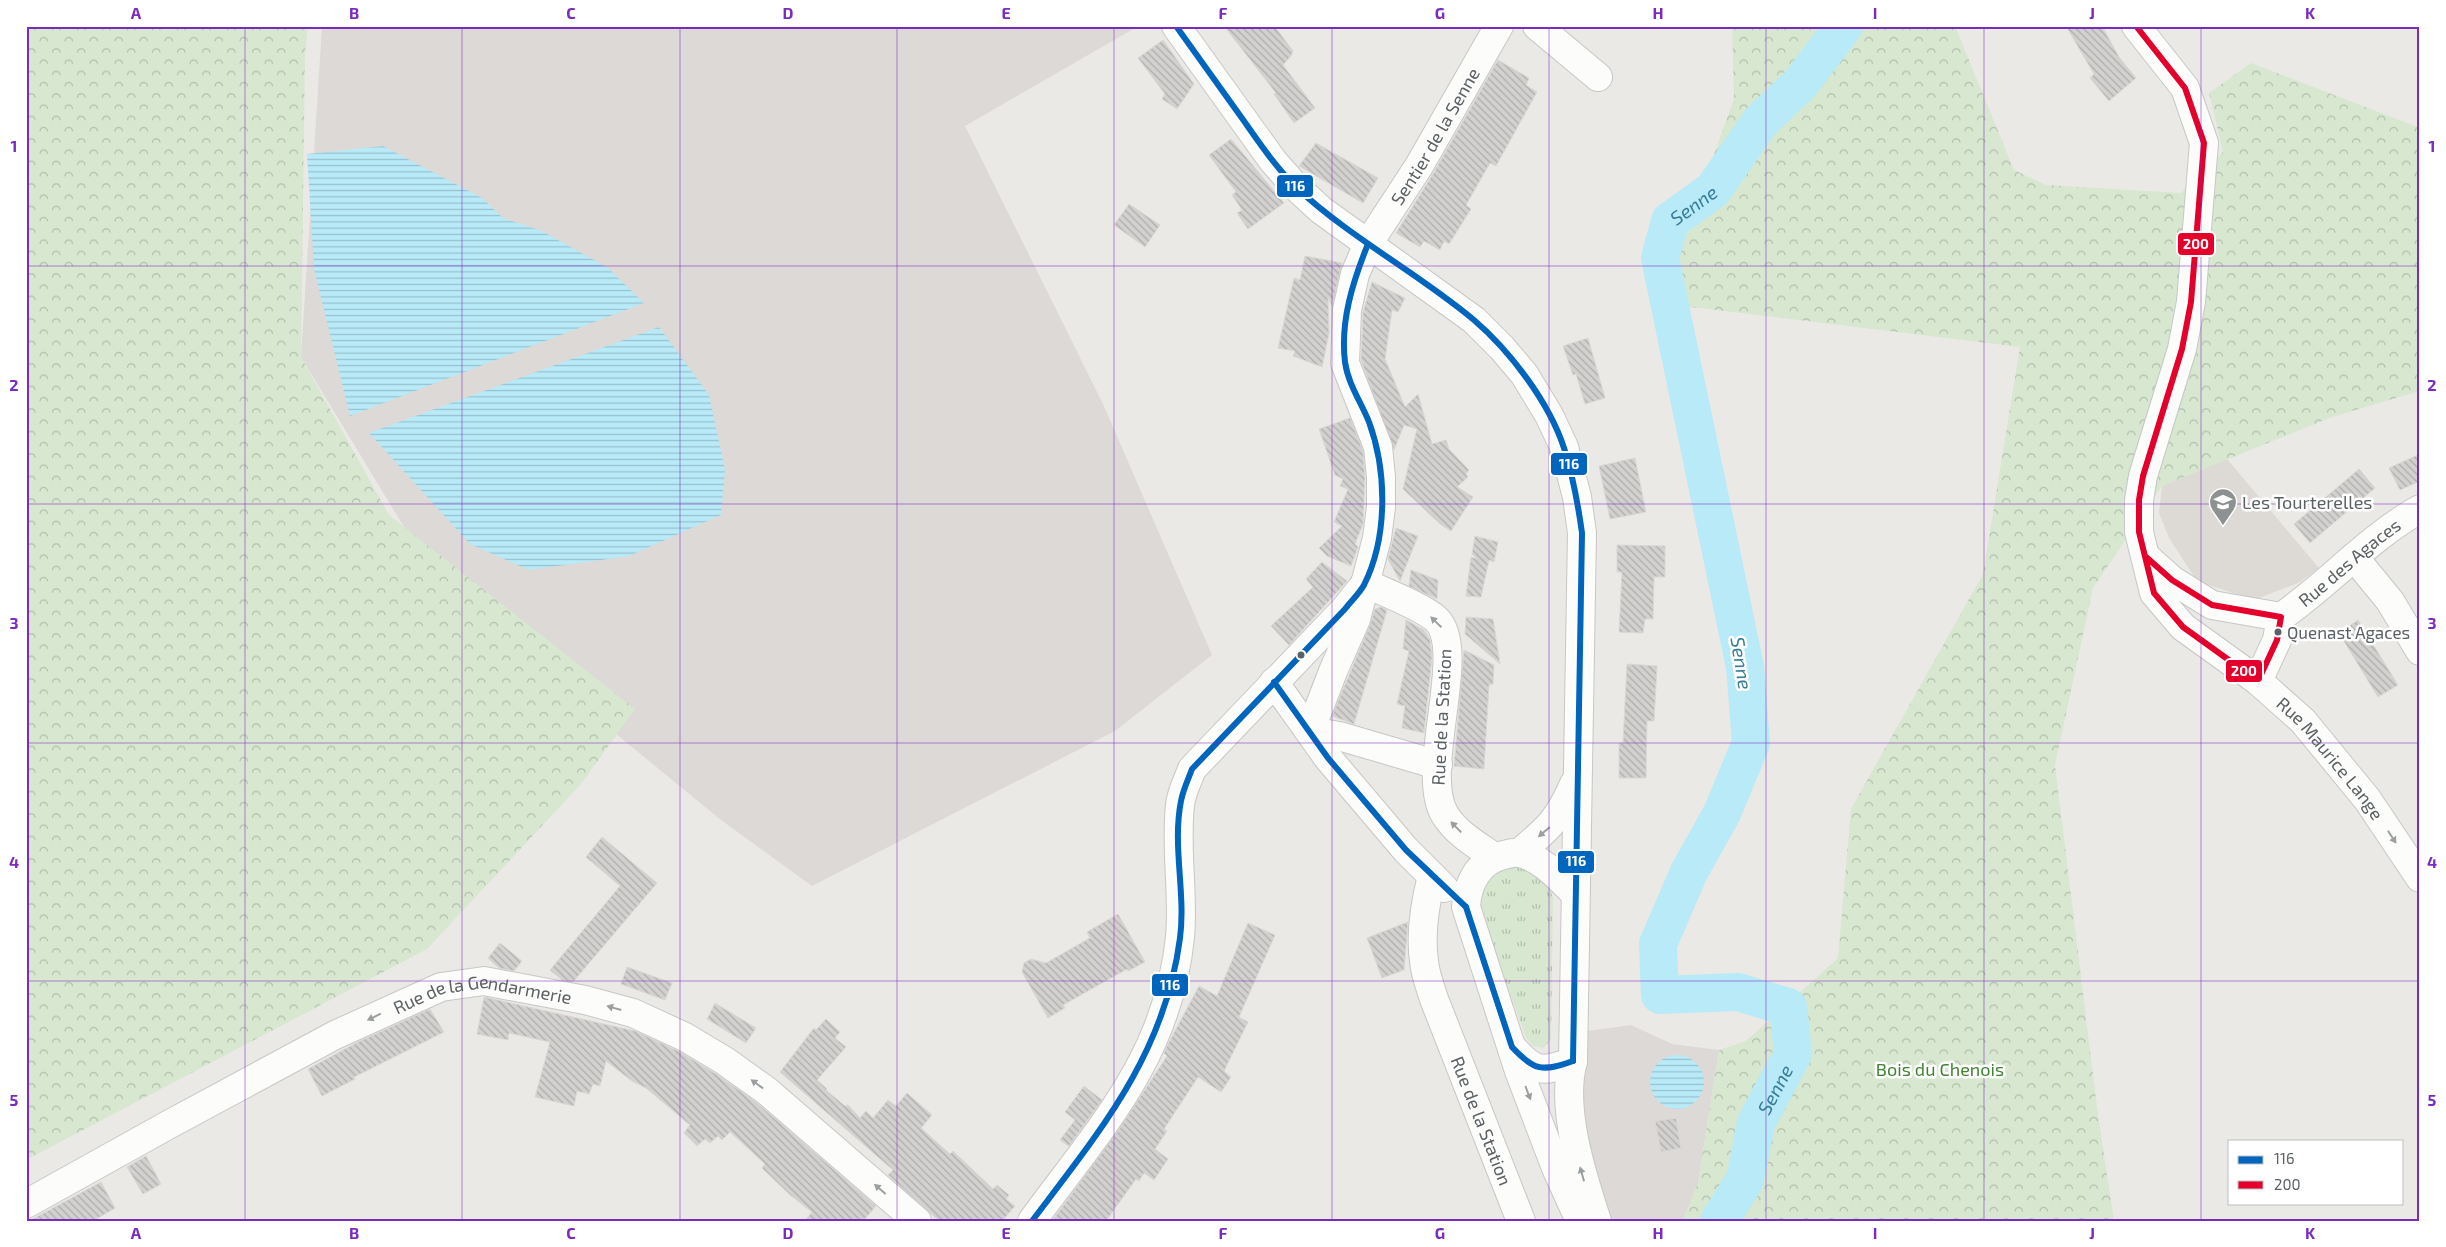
<svg xmlns="http://www.w3.org/2000/svg" width="2446" height="1247" font-family="'Exo 2',sans-serif">
<defs>
<pattern id="grass-tufts" width="24" height="20" patternUnits="userSpaceOnUse" patternTransform="scale(1.25)"><rect width="24" height="20" fill="#d7e7d0"/><path d="M3 7l-1-3M5 7V3M7 7l1-3M15 17l-1-3M17 17v-4M19 17l1-3" fill="none" stroke="#b1bfac"/></pattern>
<pattern id="forest-crowns" width="20" height="18" patternUnits="userSpaceOnUse" patternTransform="scale(1.25)"><rect width="20" height="18" fill="#d7e7d0"/><path d="M2 6a3 3 0 1 1 6 0M12 15a3 3 0 1 1 6 0" fill="none" stroke="#b1bfac"/></pattern>
<pattern id="water-rules" width="6" height="5" patternUnits="userSpaceOnUse" patternTransform="scale(1.25)"><rect width="6" height="5" fill="#b8eaf8"/><path d="M0 2.5h6" fill="none" stroke="#99c1cc"/></pattern>
<pattern id="building-back-hatch" width="6" height="6" patternUnits="userSpaceOnUse" patternTransform="scale(1.25)"><rect width="6" height="6" fill="#d3d1d0"/><path d="M-1 5l2 2M0 0l6 6M5-1l2 2" fill="none" stroke="#aeadac"/></pattern>
</defs>
<rect width="100%" height="100%" fill="#ebe9e6"/>
<g fill="#dcd9d7">
<polygon points="322,26 1134,26 1135,28 965,126 1103,404 1212,655 1115,731 812,886 721,820 444,593 301,357"/>
<polygon points="1631,1025 1672,1044 1719,1050 1698,1183 1687,1221 1599,1221 1573,1061 1573,1033"/>
</g>
<polygon fill="#ddd9d5" points="2227,459 2319,568 2298,583 2254,600 2197,581 2169,538 2159,513 2162,486"/>
<path fill="url(#grass-tufts)" d="M 1525,865 L 1543,876 L 1553,897 L 1551,1040 L 1543,1048 L 1533,1046 L 1526,1037 L 1480,913 C 1479,875 1490,871 1525,865 Z"/>
<g fill="url(#forest-crowns)">
<polygon points="26,26 308,26 305,53 301,357 389,515 635,709 581,784 427,949 26,1160"/>
<polygon points="1732,26 1955,26 2014,170 2046,185 2181,193 2223,152 2209,93 2251,63 2420,128 2420,391 2332,417 2162,486 2093,588 2055,765 2098,1115 2114,1221 1682,1221 1698,1183 1719,1050 1746,1041 1838,958 1851,809 1983,574 2020,347 1683,306 1679,251 1734,99"/>
</g>
<g fill="url(#water-rules)">
<polygon points="383,146 482,198 503,218 542,231 608,268 644,303 350,416 314,269 307,154"/>
<polygon points="659,327 709,395 725,470 721,515 629,556 529,570 470,544 369,433"/>
<circle cx="1677" cy="1082" r="27"/>
</g>
<g fill="none" stroke-linecap="round" stroke-linejoin="round">
<path stroke="#b8eaf8" stroke-width="38" id="s1" d="M 1719,1221 L 1745,1180 L 1756,1123 L 1793,1054 L 1788,1007 L 1738,992 L 1660,995 L 1658,944 L 1689,872 L 1722,813 L 1751,743 L 1745,667 L 1660,258 L 1670,221 L 1713,190 L 1760,122 L 1800,84 L 1844,26"/>
</g>
<g fill="url(#building-back-hatch)" stroke="#dad8d5">
<polygon points="1224,26 1276,28 1293,51 1291,56 1283,65 1315,108 1294,123 1274,94 1276,93"/>
<polygon points="2066,26 2102,26 2119,57 2136,78 2109,101 2090,78 2094,74"/>
<polygon points="1163,40 1194,84 1177,109 1162,99 1165,94 1138,58"/>
<polygon points="1498,60 1529,78 1526,85 1537,92 1496,166 1490,163 1466,205 1471,209 1449,244 1444,241 1440,250 1424,241 1420,247 1396,233 1433,174"/>
<polygon points="1231,139 1284,203 1248,229 1237,213 1242,210 1232,195 1236,192 1209,155"/>
<polygon points="1316,143 1378,178 1363,203 1299,166"/>
<polygon points="1129,204 1160,225 1145,247 1114,225"/>
<polygon points="1305,256 1342,263 1332,306 1328,297 1329,333 1322,367 1293,356 1295,351 1278,348 1294,278 1300,280"/>
<polygon points="1372,282 1405,298 1398,312 1392,310 1385,359 1405,407 1418,394 1432,444 1446,440 1449,449 1469,470 1466,474 1468,477 1457,487 1473,497 1451,531 1440,524 1403,489 1417,429 1404,425 1394,450 1361,360 1363,312"/>
<polygon points="1588,338 1605,398 1585,404 1576,374 1573,375 1563,346"/>
<polygon points="1350,418 1363,451 1365,478 1363,524 1355,544 1358,547 1351,566 1327,556 1319,548 1342,526 1334,522 1348,489 1340,486 1343,479 1335,475 1319,429"/>
<polygon points="2420,454 2420,481 2400,490 2389,468"/>
<polygon points="1635,458 1646,512 1610,519 1599,466"/>
<polygon points="2359,469 2375,488 2310,543 2294,524"/>
<polygon points="1396,528 1418,536 1400,581 1388,559"/>
<polygon points="1475,536 1498,542 1494,562 1489,560 1481,597 1466,596 1471,557 1477,559 1472,554"/>
<polygon points="1617,545 1665,546 1665,577 1654,577 1653,619 1645,619 1643,633 1619,632 1622,572 1617,572"/>
<polygon points="1322,562 1347,581 1289,645 1271,626 1313,587 1306,579"/>
<polygon points="1411,570 1438,580 1437,599 1409,586"/>
<polygon points="1381,607 1387,610 1354,724 1332,716 1370,625 1375,609"/>
<polygon points="1466,617 1493,619 1500,664 1465,634"/>
<polygon points="1406,620 1424,630 1430,640 1432,657 1424,733 1402,728 1405,706 1397,704 1409,651 1403,649"/>
<polygon points="2358,620 2398,685 2378,697 2339,633"/>
<polygon points="1464,650 1494,665 1493,684 1489,685 1484,769 1454,766"/>
<polygon points="1627,664 1657,666 1654,721 1647,721 1646,778 1619,778 1619,743 1623,743"/>
<polygon points="602,837 657,883 573,982 562,980 550,970 620,886 586,857"/>
<polygon points="1118,914 1145,962 1128,971 1127,969 1063,1005 1065,1008 1048,1018 1022,972 1024,963 1031,959 1046,963 1090,938 1087,932"/>
<polygon points="1408,922 1404,970 1382,978 1367,938"/>
<polygon points="1248,923 1275,935 1239,1017 1248,1022 1224,1071 1231,1077 1221,1092 1198,1077 1164,1129 1167,1131 1155,1149 1168,1159 1154,1180 1144,1173 1139,1181 1136,1179 1106,1221 1052,1221 1118,1131 1167,1056 1164,1053 1167,1046 1199,986 1217,996"/>
<polygon points="500,943 522,961 514,971 499,968 488,958"/>
<polygon points="627,967 672,983 665,1000 621,984"/>
<polygon points="484,997 635,1031 678,1051 716,1074 757,1103 876,1206 863,1221 805,1221 812,1212 790,1195 762,1168 765,1164 730,1132 722,1140 718,1136 710,1143 705,1139 697,1146 684,1133 690,1125 646,1088 632,1081 606,1061 600,1086 593,1084 589,1094 577,1091 574,1106 535,1097 550,1042 509,1033 508,1040 477,1034"/>
<polygon points="715,1003 756,1028 746,1043 707,1019"/>
<polygon points="430,1009 444,1032 354,1077 355,1079 322,1096 308,1069 358,1042"/>
<polygon points="826,1019 840,1032 835,1038 846,1047 817,1080 827,1089 826,1090 845,1106 848,1105 860,1118 866,1111 873,1118 888,1100 896,1106 907,1093 932,1115 921,1128 950,1154 953,1151 993,1189 997,1185 1009,1195 1006,1199 1015,1206 1002,1221 939,1221 888,1175 893,1170 780,1072 814,1028 816,1030"/>
<polygon points="1084,1086 1102,1100 1069,1146 1060,1140 1075,1120 1065,1112"/>
<polygon points="1676,1118 1681,1148 1661,1152 1655,1121"/>
<polygon points="146,1156 161,1184 143,1194 127,1167"/>
<polygon points="101,1182 115,1208 93,1221 29,1221"/>
</g>
<g fill="none" stroke-linecap="round" stroke-linejoin="round">
<g stroke="#c6c7c7" stroke-width="30">
<g id="minor">
<path d="M 1176,26 L 1273,161 L 1296,187 L 1321,210 L 1474,320 L 1502,348 L 1524,374 L 1549,415 L 1564,447 L 1577,497 L 1582,533 L 1573,1061 C 1560,1108 1582,1175 1597,1221"/>
<polyline points="1537,26 1598,77"/>
<path id="s2" d="M 2136,26 L 2185,88 L 2204,143 L 2191,302 L 2182,349 L 2143,476 L 2139,500 L 2139,532 L 2154,593 L 2183,627 L 2258,681 L 2303,721 L 2367,799 L 2420,878"/>
<polyline points="2145,556 2172,580 2212,605 2281,617"/>
<polyline points="2354,557 2390,601 2420,651"/>
<path d="M 1365,583 C 1384,592 1421,606 1436,619 C 1469,650 1418,771 1445,815 C 1457,834 1477,845 1494,857"/>
<path id="s3" d="M 2258,681 L 2277,640 L 2281,617 C 2329,584 2368,538 2420,509"/>
<polyline points="1274,682 1328,758 1406,850 1444,888"/>
<path id="s4" d="M 1310,731 L 1334,669 L 1356,619 L 1377,538 L 1381,507 L 1381,477 L 1378,447 L 1345,363 L 1347,310 L 1355,274 L 1368,244 L 1419,166 L 1499,26"/>
<polyline points="1310,731 1339,736 1438,765"/>
<path d="M 1519,853 C 1548,829 1559,819 1574,784"/>
<path id="s5" d="M 1432,876 C 1425,903 1420,933 1424,961 C 1425,974 1430,986 1434,999 L 1521,1221"/>
<path d="M 1575,894 C 1560,879 1541,857 1519,853 C 1515,852 1508,854 1504,855 C 1479,860 1467,884 1466,907 L 1519,1071 L 1556,1168 L 1580,1221"/>
<path d="M 1512,1047 C 1534,1073 1542,1073 1573,1061"/>
<path id="s6" d="M 26,1204 L 168,1125 L 335,1035 L 441,987 L 484,981 L 585,1000 L 633,1013 L 685,1037 L 725,1061 L 767,1091 L 917,1221"/>
<path d="M 1032,1221 C 1100,1128 1168,1057 1180,937 C 1184,894 1175,849 1180,805 C 1181,793 1188,780 1192,769 L 1345,609 L 1360,590"/>
</g>
</g>
<use href="#minor" stroke="#fcfcfb" stroke-width="28"/>
<g stroke="#fff" stroke-width="10">
<g id="bus-1">
<path d="M 1176,26 C 1199,58 1222,90 1244,121 C 1261,145 1277,169 1298,189 C 1352,239 1418,273 1474,320 C 1510,351 1549,402 1564,448 C 1573,476 1578,504 1582,533 L 1573,1061"/>
<polyline points="1274,682 1328,758 1406,850 1466,907"/>
<path d="M 1466,907 L 1512,1047 C 1534,1071 1543,1072 1573,1061"/>
<path d="M 1032,1221 C 1100,1131 1165,1054 1180,938 C 1186,893 1172,846 1181,801 C 1183,790 1188,780 1192,769 L 1345,609 C 1351,601 1359,594 1364,585 C 1388,537 1387,471 1369,422 C 1361,402 1348,384 1345,362 C 1340,321 1353,281 1368,244"/>
</g>
</g>
<g stroke="#fff" stroke-width="10">
<polyline id="bus-2" points="2136,26 2185,88 2204,143 2191,302 2182,349 2143,476 2139,500 2139,532 2154,593 2183,627 2258,681 2277,640 2281,617 2212,605 2172,580 2145,556"/>
</g>
<use href="#bus-1" stroke="#0065bd" stroke-width="6"/>
<use href="#bus-2" stroke="#e4002b" stroke-width="6"/>
</g>
<defs><path id="oneway-solid" d="M-6-.8H1V-3.2L6.5 0L1 3.2V.8H-6Z" transform="scale(1.25)"/></defs>
<g fill="#9b9fa0">
<use href="#oneway-solid" transform="translate(1436 622) rotate(-136)"/>
<use href="#oneway-solid" transform="translate(1456 827) rotate(-134)"/>
<use href="#oneway-solid" transform="translate(1544 832) rotate(140)"/>
<use href="#oneway-solid" transform="translate(2392 837) rotate(57)"/>
<use href="#oneway-solid" transform="translate(614 1008) rotate(-164)"/>
<use href="#oneway-solid" transform="translate(374 1017) rotate(154)"/>
<use href="#oneway-solid" transform="translate(757 1084) rotate(-144)"/>
<use href="#oneway-solid" transform="translate(1528 1093) rotate(69)"/>
<use href="#oneway-solid" transform="translate(1582 1174) rotate(-106)"/>
<use href="#oneway-solid" transform="translate(880 1189) rotate(-139)"/>
</g>
<path fill="none" stroke="#7b2cbf" stroke-width="1" stroke-opacity="0.55" d="M 245,26 L 245,1221M 462,26 L 462,1221M 680,26 L 680,1221M 897,26 L 897,1221M 1114,26 L 1114,1221M 1332,26 L 1332,1221M 1549,26 L 1549,1221M 1766,26 L 1766,1221M 1984,26 L 1984,1221M 2201,26 L 2201,1221M 26,266 L 2420,266M 26,504 L 2420,504M 26,743 L 2420,743M 26,981 L 2420,981"/>
<defs>
<g id="school-pin" transform="scale(1.4375)"><path d="M0 17L-7.5 6A9.5 9.5 0 1 1 7.5 6Z" fill="#8d9192" stroke="#fff"/><path d="M0-5L7-2L0 1L-7-2ZM-4 1L0 2.5L4 1V4Q0 6-4 4Z" fill="#fff"/></g>
</defs>
<g fill-rule="evenodd">
<use href="#school-pin" x="2223" y="502"/>
</g>
<g fill="#5b6164" stroke="#fff" stroke-width="2">
<circle cx="2278" cy="632" r="4.5"/>
<circle cx="1301" cy="655" r="4.5"/>
</g>
<g text-anchor="middle" dominant-baseline="central" stroke-width="5" stroke-linejoin="round" paint-order="stroke">
<g font-size="17" fill="#5b6164" stroke="#fff" text-anchor="start">
<text x="2287" y="632">Quenast Agaces</text>
</g>
<g font-size="18" fill="#5b6164" stroke="#fff">
<text stroke="none"><textPath href="#s4" startOffset="636">Sentier de la Senne</textPath></text>
<text stroke="none"><textPath href="#s3" startOffset="156">Rue des Agaces</textPath></text>
<text transform="translate(1441 717) rotate(-87)">Rue de la Station</text>
<text stroke="none"><textPath href="#s2" startOffset="840">Rue Maurice Lange</textPath></text>
<text stroke="none"><textPath href="#s6" startOffset="509">Rue de la Gendarmerie</textPath></text>
<text stroke="none"><textPath href="#s5" startOffset="256">Rue de la Station</textPath></text>
</g>
<g font-size="18" fill="#5b6164" stroke="#fff" text-anchor="start">
<text x="2242" y="502">Les Tourterelles</text>
</g>
<g font-size="18" fill="#408332" stroke="#fff">
<text x="1940" y="1069">Bois du Chenois</text>
</g>
<g font-size="19" font-style="italic" fill="#367b98" stroke="#fff">
<text stroke="none"><textPath href="#s1" startOffset="1196">Senne</textPath></text>
<text transform="translate(1742 663) rotate(81)">Senne</text>
<text stroke="none"><textPath href="#s1" startOffset="145">Senne</textPath></text>
</g>
</g>
<g stroke="#fff" stroke-width="2">
<rect x="1276" y="174" width="38" height="24" rx="5" fill="#0065bd"/>
<rect x="2177" y="232" width="38" height="24" rx="5" fill="#e4002b"/>
<rect x="1550" y="452" width="38" height="24" rx="5" fill="#0065bd"/>
<rect x="2225" y="659" width="38" height="24" rx="5" fill="#e4002b"/>
<rect x="1557" y="850" width="38" height="24" rx="5" fill="#0065bd"/>
<rect x="1151" y="973" width="38" height="24" rx="5" fill="#0065bd"/>
</g>
<g font-size="14" text-anchor="middle" font-weight="bold" fill="#fff">
<text x="1295" y="191">116</text>
<text x="2196" y="249">200</text>
<text x="1569" y="469">116</text>
<text x="2244" y="676">200</text>
<text x="1576" y="866">116</text>
<text x="1170" y="990">116</text>
</g>
<rect width="2446" height="1247" fill="none" stroke="#ffffff" stroke-width="55"/>
<rect x="2228" y="1140" width="175" height="65" fill="#ffffff" stroke="#bdc0c1"/>
<rect x="2238" y="1156" width="25" height="8" fill="#0065bd" stroke="#bdc0c1"/>
<text x="2274" y="1164" font-size="15" fill="#5b6164">116</text>
<rect x="2238" y="1181" width="25" height="8" fill="#e4002b" stroke="#bdc0c1"/>
<text x="2274" y="1190" font-size="15" fill="#5b6164">200</text>
<rect x="28" y="28" width="2390" height="1192" fill="none" stroke="#7b2cbf" stroke-width="2"/>
<g font-size="16" text-anchor="middle" font-weight="bold" fill="#7b2cbf">
<text x="136" y="19">A</text>
<text x="354" y="19">B</text>
<text x="571" y="19">C</text>
<text x="788" y="19">D</text>
<text x="1006" y="19">E</text>
<text x="1223" y="19">F</text>
<text x="1440" y="19">G</text>
<text x="1658" y="19">H</text>
<text x="1875" y="19">I</text>
<text x="2092" y="19">J</text>
<text x="2310" y="19">K</text>
<text x="14" y="152">1</text>
<text x="2432" y="152">1</text>
<text x="14" y="391">2</text>
<text x="2432" y="391">2</text>
<text x="14" y="629">3</text>
<text x="2432" y="629">3</text>
<text x="14" y="868">4</text>
<text x="2432" y="868">4</text>
<text x="14" y="1106">5</text>
<text x="2432" y="1106">5</text>
<text x="136" y="1239">A</text>
<text x="354" y="1239">B</text>
<text x="571" y="1239">C</text>
<text x="788" y="1239">D</text>
<text x="1006" y="1239">E</text>
<text x="1223" y="1239">F</text>
<text x="1440" y="1239">G</text>
<text x="1658" y="1239">H</text>
<text x="1875" y="1239">I</text>
<text x="2092" y="1239">J</text>
<text x="2310" y="1239">K</text>
</g>
</svg>
